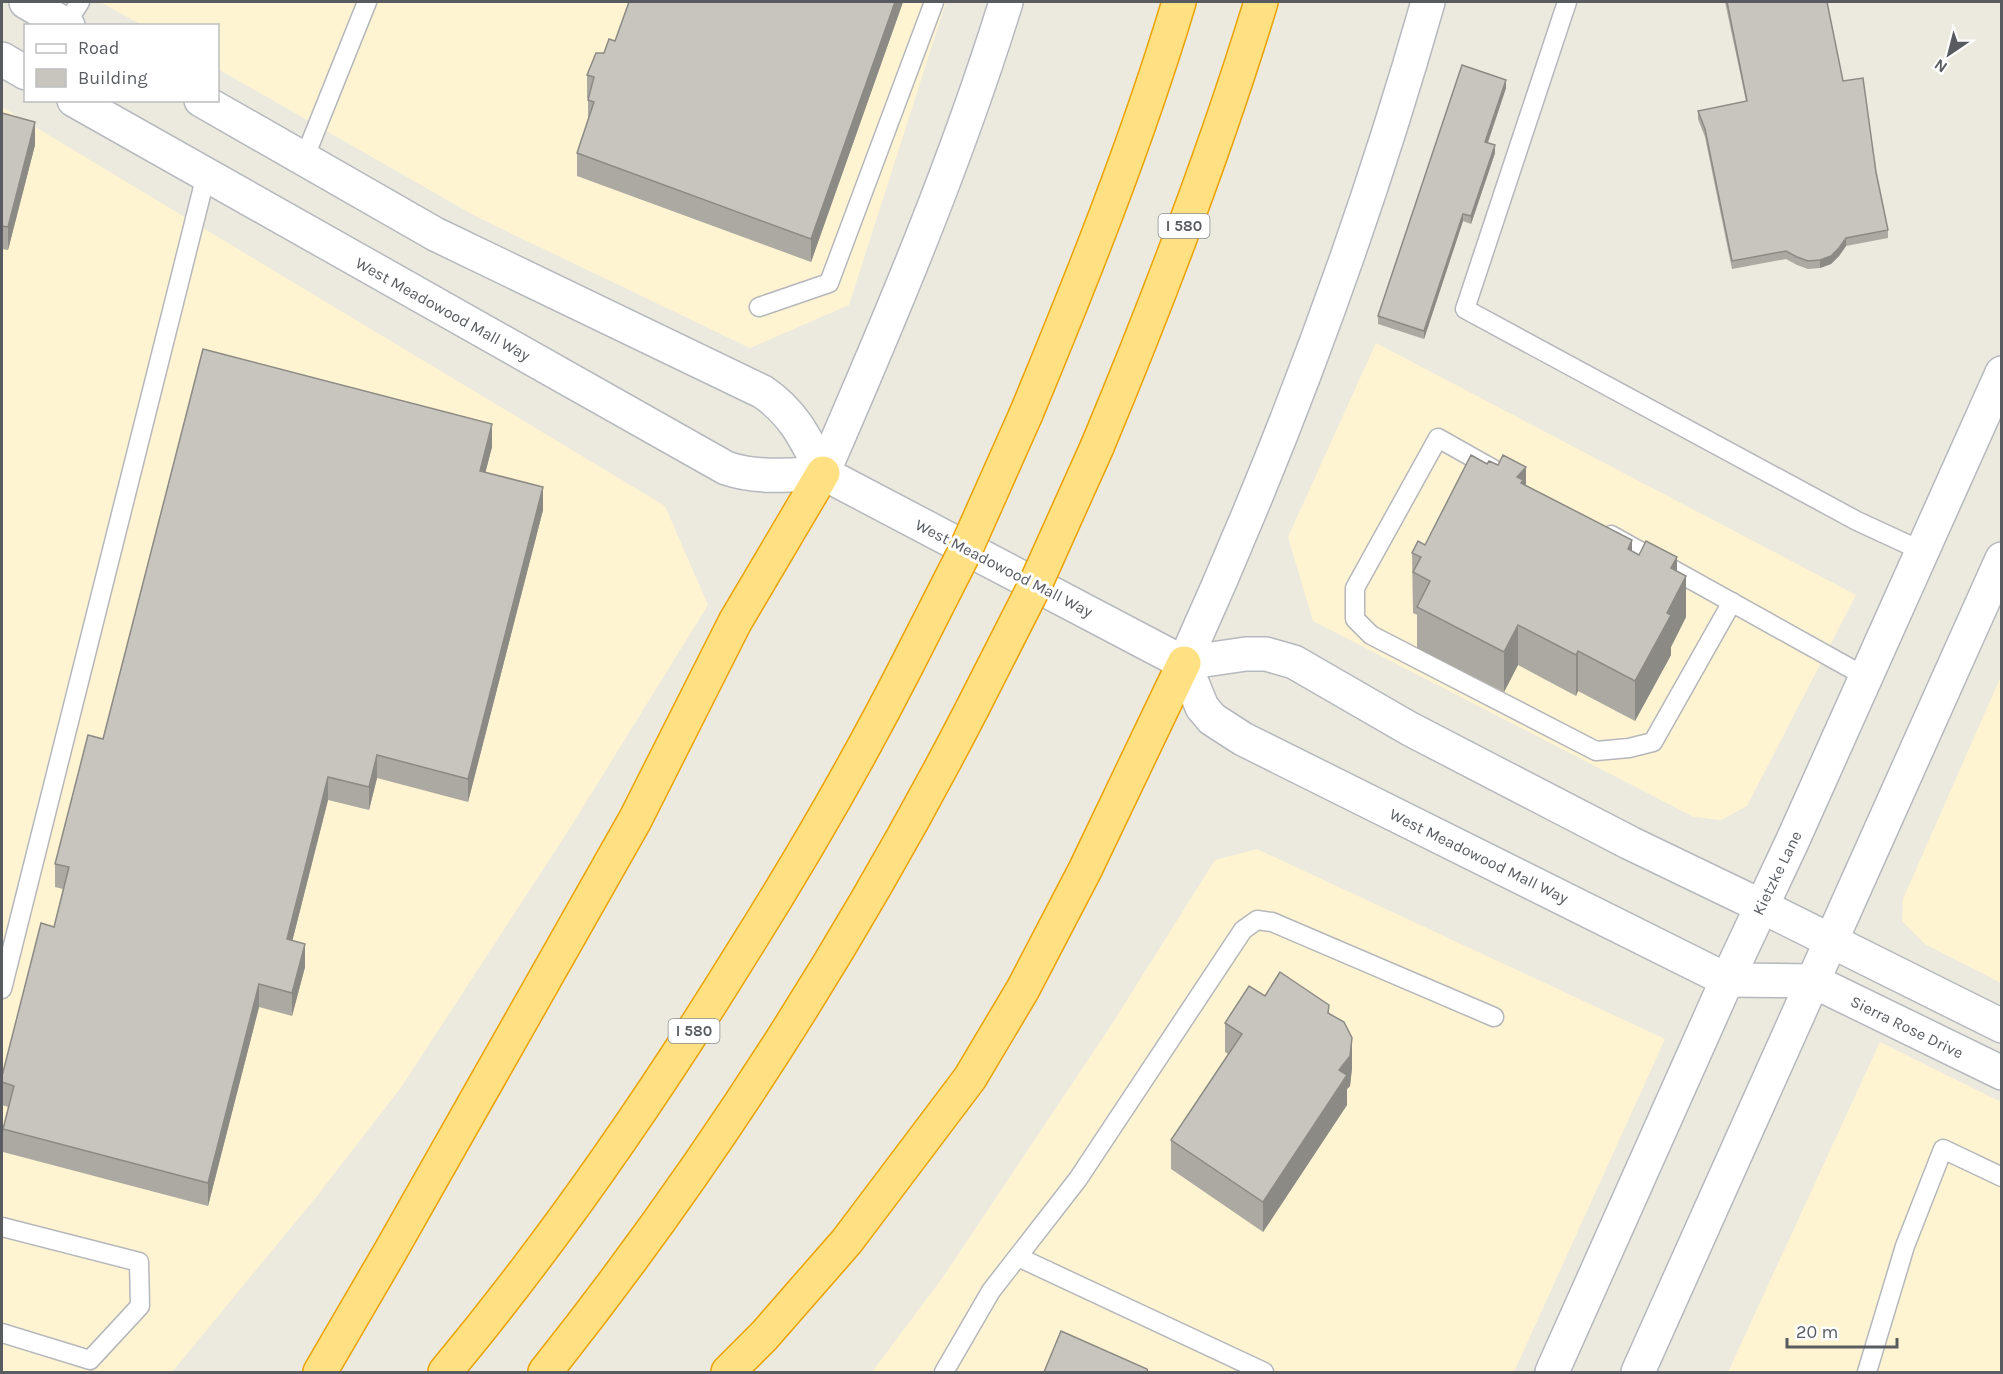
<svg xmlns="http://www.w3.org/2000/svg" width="2003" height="1374" font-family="Karla,sans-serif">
<rect width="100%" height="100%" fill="#ece9de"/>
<g fill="#fff4d1">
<polygon points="100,2 946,2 849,305 750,348 477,217 218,69 218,26 142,25"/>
<polygon points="2,107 665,506 708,605 570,828 402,1086 317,1196 172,1372 2,1372"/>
<polygon points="1376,343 1856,595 1747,806 1721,820 1694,817 1313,621 1288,537"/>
<polygon points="2001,676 2002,983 2001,983 1925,944 1902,921 1903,899"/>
<polygon points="1257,849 1665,1039 1514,1372 872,1372 943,1277 1110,1027 1215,860"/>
<polygon points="1880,1042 2001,1102 2001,1372 1728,1372"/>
</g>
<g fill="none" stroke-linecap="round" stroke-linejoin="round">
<g stroke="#b5b7bc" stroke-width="21">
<g id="lane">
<polyline points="1567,2 1465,309 1857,521 1922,551"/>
<polyline points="66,24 80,2"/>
<polyline points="304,159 367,2"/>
<polyline points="759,307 829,283 934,2"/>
<polyline points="1493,469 1438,438 1355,588 1355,619 1371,635 1596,751 1629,748 1653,742 1732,602"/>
<polyline points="1611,535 1866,677"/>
<polyline points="2,989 206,175"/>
<polyline points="2,1227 139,1262 140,1306 90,1360 2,1333"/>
<polyline points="1018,1257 1264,1372"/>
<polyline points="944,1372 991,1291 1078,1179 1243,930 1257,920 1272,922 1494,1017"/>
<polyline points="1867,1372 1905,1246 1943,1149 2002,1177"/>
</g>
</g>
<g stroke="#b5b9be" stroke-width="36">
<g id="secondary">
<polyline points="26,2 68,26"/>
<polyline points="2,59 26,73"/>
<path d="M 74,100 L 726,468 C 758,479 791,475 823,473 L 1184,663 L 1246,654 L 1266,654 L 1294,662 L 1410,729 L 1630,843 L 1761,906 L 2002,1026"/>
<path d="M 201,100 L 435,234 L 763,392 C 795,414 806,440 823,473"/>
<path d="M 823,473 C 890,319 956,163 1006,2"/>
<polyline points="1184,663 1202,707 1212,719 1243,739 1727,980 1813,981 2002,1073"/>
<path d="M 1184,663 C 1281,449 1364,227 1428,2"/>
<polyline points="1552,1372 1727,980 1792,842 2002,373"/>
<polyline points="1638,1372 2002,559"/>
</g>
</g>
<g stroke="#eaa200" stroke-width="36">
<g id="highway">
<path d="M 1026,414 C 1082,279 1137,142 1179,2"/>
<path d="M 1097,447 C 1158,301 1215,153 1261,2"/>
<polyline points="320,1372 390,1252 635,820 735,622 823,473"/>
<path d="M 445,1372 C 553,1242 650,1102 739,958 C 799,863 855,767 906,667"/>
<path d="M 545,1372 C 709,1166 851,943 972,709"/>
<polyline points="728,1372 764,1336 847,1241 970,1078 1023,989 1085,870 1184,663"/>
</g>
</g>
<use href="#lane" stroke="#fff" stroke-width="18"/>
<use href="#secondary" stroke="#fff" stroke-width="33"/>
<use href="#highway" stroke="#ffe082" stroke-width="33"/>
<g stroke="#eaa200" stroke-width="36" stroke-linecap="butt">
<g id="highway-bridge">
<polyline points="906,667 965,551 1026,414"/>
<polyline points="972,709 1035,585 1097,447"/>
</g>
</g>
<use href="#highway-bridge" stroke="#ffe082" stroke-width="33"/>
</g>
<g fill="#aca9a3">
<polygon points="903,2 811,262 577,176 577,153 588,120 588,98 587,98 587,75 615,41"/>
<polygon points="1725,2 1827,2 1843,81 1876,172 1888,230 1888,238 1846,246 1839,256 1831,264 1820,268 1808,269 1797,265 1786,259 1732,269 1705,137 1698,119 1698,111 1746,101"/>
<polygon points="1506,88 1488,143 1495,153 1471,224 1463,221 1424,339 1378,324 1378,316"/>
<polygon points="2,113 35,145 8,250 2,249"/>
<polygon points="492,447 485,472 543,510 468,802 377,778 369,810 328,800 292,941 305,967 292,1016 259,1007 208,1206 3,1152 3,1129 8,1107 2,1105 2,1076 54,927 63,889 55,887 55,864 103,739"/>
<polygon points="1526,485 1632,552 1677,571 1686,617 1671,647 1671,655 1635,721 1578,691 1576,696 1518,665 1504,692 1417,648 1417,615 1413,613 1412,553"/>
<polygon points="1265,996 1329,1014 1352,1068 1350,1086 1347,1089 1347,1105 1263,1232 1171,1169 1171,1140 1228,1054 1225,1052 1225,1023"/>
</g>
<g fill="#8c8a85">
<polygon points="895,2 903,2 811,262 811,239"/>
<polygon points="1506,80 1506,88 1485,150 1485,142"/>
<polygon points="35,122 35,145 8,250 8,227"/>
<polygon points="1495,145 1495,153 1471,224 1471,216"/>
<polygon points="1463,214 1463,221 1424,339 1424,331"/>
<polygon points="1846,238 1846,246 1839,256 1831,264 1820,268 1820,260"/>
<polygon points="492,424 492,447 480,494 480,471"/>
<polygon points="1526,467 1526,508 1517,477"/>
<polygon points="543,487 543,510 468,802 468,779"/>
<polygon points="1632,540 1632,580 1628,549"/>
<polygon points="1677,557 1677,594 1686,576 1686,617 1671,647 1671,655 1635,721 1635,681 1667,613 1671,568"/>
<polygon points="1518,625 1518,665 1504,692 1504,652"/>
<polygon points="1578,651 1578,691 1576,696 1576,655"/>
<polygon points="377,755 377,778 369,810 369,787"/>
<polygon points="328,777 328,800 287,962 287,939"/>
<polygon points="305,944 305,967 292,1016 292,993"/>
<polygon points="259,984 259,1007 208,1206 208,1183"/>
<polygon points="1352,1038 1352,1068 1350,1086 1347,1089 1347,1105 1263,1232 1263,1202"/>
</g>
<g fill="#c8c5be" stroke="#8c8a85" stroke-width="1.5">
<polygon points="629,2 895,2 811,239 577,153 594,102 588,100 594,77 587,75 596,53 604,53 609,39 615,41"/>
<polygon points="1727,2 1827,2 1843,81 1863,78 1876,172 1888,230 1846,238 1839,248 1831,256 1820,260 1808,261 1797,257 1786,251 1732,261 1705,129 1698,111 1747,101"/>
<polygon points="1462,65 1506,80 1485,142 1495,145 1471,216 1463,214 1424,331 1378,316"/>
<polygon points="2,113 35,122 8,227 2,226"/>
<polygon points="203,349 492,424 480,471 543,487 468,779 377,755 369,787 328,777 287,939 305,944 292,993 259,984 208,1183 3,1129 14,1086 2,1082 2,1076 41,923 54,927 69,867 55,864 88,735 103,739"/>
<polygon points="1471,455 1487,464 1489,461 1498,465 1503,455 1526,467 1517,477 1523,480 1521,483 1632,540 1628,549 1639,555 1646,541 1677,557 1671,568 1686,576 1667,613 1671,615 1635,681 1578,651 1576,655 1518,625 1504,652 1417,607 1430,581 1413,572 1421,557 1412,553 1418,541 1425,545"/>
<polygon points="1280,972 1329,1005 1328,1013 1344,1022 1352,1038 1350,1056 1339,1070 1347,1075 1263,1202 1171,1140 1242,1034 1225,1023 1249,986 1265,996"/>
<polygon points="1061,1331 1147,1369 1148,1372 1044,1372"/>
</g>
<g text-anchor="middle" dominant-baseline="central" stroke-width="6" stroke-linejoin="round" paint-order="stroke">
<g fill="#fff" stroke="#8a8d90" stroke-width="1.5">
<rect x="1158.5" y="214" width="51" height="24" rx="4.5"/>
<rect x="668.5" y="1019" width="51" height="24" rx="4.5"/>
</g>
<g font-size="15" font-weight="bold" fill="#585c60">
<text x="1184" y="226">I 580</text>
<text x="694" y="1031">I 580</text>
</g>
<g font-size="16" fill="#585c60" stroke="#fff">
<text transform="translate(443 309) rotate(29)">West Meadowood Mall Way</text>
<text transform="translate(1004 568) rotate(27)">West Meadowood Mall Way</text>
<text transform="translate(1479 856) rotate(26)">West Meadowood Mall Way</text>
<text transform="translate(1777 873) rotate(-64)">Kietzke Lane</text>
<text transform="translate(1907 1027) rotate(26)">Sierra Rose Drive</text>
</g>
</g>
<rect width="2003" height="1374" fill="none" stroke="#585c60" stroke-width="6"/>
<rect x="24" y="24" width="195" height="78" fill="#ffffff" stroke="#bcbebf" stroke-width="1.5"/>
<rect x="36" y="44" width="30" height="9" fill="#ffffff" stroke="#bcbebf" stroke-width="1.5"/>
<text x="78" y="54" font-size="18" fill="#585c60">Road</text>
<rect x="36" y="69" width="30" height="18" fill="#c8c5be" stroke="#bcbebf" stroke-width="1.5"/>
<text x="78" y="84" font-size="18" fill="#585c60">Building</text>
<g transform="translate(1949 54) rotate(215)" stroke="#ffffff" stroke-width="4.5" paint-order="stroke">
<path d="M0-4.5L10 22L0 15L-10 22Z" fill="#585c60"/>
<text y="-9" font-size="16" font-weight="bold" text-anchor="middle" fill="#585c60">N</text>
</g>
<path d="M1787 1338v9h110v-9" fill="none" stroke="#585c60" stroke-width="3"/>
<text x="1796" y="1338" font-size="18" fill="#585c60" stroke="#ffffff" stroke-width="4.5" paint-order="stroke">20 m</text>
</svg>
